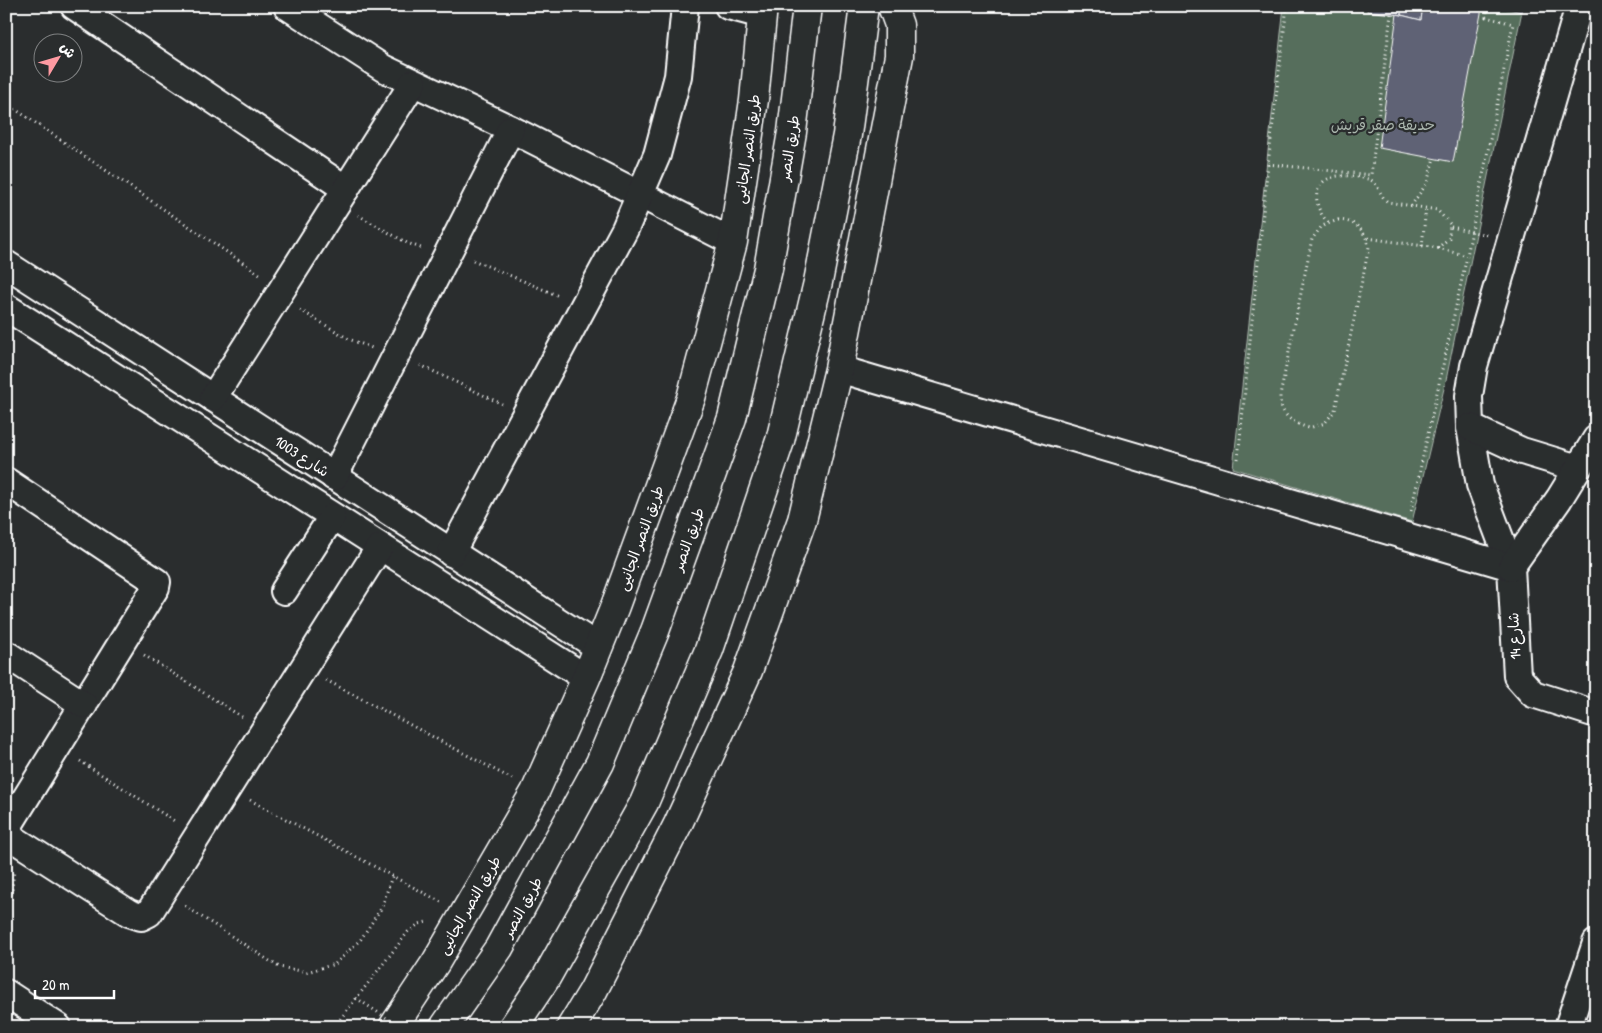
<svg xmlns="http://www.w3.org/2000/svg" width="1602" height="1033" font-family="'Patrick Hand','Playpen Sans Arabic',sans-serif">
<rect width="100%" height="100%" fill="#2a2d2e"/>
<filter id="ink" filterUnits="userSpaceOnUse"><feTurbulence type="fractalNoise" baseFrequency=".02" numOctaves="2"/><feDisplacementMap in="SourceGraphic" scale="10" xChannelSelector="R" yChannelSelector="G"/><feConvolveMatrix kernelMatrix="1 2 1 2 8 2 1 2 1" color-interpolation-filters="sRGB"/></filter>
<g filter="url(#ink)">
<polygon fill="#566e5b" stroke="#aab6ad" points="1284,6 1523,6 1446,380 1412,522 1233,468"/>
<g fill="#5e6274" stroke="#fff">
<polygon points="1368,6 1402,6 1401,15 1367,11"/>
<polygon points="1402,6 1423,6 1421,20 1401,15"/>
<polygon points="1423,6 1482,8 1453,162 1379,148 1397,14 1421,20"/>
<polygon points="1494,6 1523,6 1522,12"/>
</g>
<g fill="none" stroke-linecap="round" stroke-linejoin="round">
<g stroke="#fff" stroke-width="30">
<g id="minor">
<polyline points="74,6 346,189"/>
<polyline points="287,6 383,68 511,129 733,242"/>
<polyline points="728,6 762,15"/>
<polyline points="1579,6 1474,366 1469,396 1470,427 1480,485 1511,567 1517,676 1533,694 1596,714"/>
<polyline points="6,264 598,647"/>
<polyline points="6,307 586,678"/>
<polyline points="839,369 1511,567"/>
<polyline points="213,398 413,83"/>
<polyline points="1470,427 1522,451 1578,468"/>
<polyline points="334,477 511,129"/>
<polyline points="6,481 157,582 156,587 6,830"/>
<polyline points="451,553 625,229 657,155 678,76 685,6"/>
<polyline points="1511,567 1559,499 1596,439"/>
<polyline points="284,591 332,517"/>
<polyline points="6,654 84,705"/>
<polyline points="6,834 129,913 141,917 149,913 379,548"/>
<polyline points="6,993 58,1027"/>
<polyline points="1568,1027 1596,943"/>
</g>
</g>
<g stroke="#fff" stroke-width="31">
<g id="major">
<polyline points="393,1027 436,962 535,792 586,678 615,606 691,398 733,242 754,100 763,6"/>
<polyline points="571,1027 593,991 678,824 748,671 802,520 839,369 899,56 899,25 892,6"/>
</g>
</g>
<g stroke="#fff" stroke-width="31">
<g id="highway">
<polyline points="444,1027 499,948 600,763 655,631 732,418 768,269 792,132 807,6"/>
<polyline points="513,1027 546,978 644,803 709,650 780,441 818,282 847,135 864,6"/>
</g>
</g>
<g stroke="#fff" stroke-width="3" stroke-dasharray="1 4" stroke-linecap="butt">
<polyline points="6,103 261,275"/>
<polyline points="1268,164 1371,175 1391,14"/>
<polyline points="1411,206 1427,183 1434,158"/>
<polyline points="358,215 407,243 421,248"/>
<path d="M 1338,220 C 1356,221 1365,230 1369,247 L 1335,410 L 1325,423 L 1309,428 C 1292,423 1280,415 1280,396 L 1312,239 L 1322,226 Z"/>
<path d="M 1328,222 C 1314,209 1310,183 1333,177 C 1343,174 1359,177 1368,179 C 1379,182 1379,196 1388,202 L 1437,210 L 1450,224 L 1449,238 L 1438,248 L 1367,238"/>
<polyline points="1451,227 1487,235"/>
<polyline points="1422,246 1426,208"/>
<polyline points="1438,248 1467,256"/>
<polyline points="473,260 559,296"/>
<polyline points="300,310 349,339 372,348"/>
<polyline points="420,365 502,404"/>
<polyline points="1238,459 1268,164 1287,6"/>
<polyline points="1411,511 1467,256 1513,24 1486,17 1488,6"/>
<polyline points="144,655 242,717"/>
<polyline points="326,680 512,779"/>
<polyline points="80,761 176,822"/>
<polyline points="250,800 441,902"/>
<polyline points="185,906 279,967 307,972 335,964 361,939 382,907 392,876"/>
<polyline points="6,908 11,900 14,870"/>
<polyline points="334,1027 408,932 419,924 427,922"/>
</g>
<use href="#minor" stroke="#2a2d2e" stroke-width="26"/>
<use href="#major" stroke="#2a2d2e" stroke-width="28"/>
<use href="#highway" stroke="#2a2d2e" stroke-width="28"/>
<polyline stroke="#fff" stroke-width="3" stroke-dasharray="1 4" stroke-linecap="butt" points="356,998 400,1027"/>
</g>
</g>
<g text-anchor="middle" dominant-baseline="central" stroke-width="4.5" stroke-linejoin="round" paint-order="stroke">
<g font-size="15" fill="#aab6ad" stroke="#2a2d2e">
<text x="1383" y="124">حديقة صقر قريش</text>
</g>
<g font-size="15" fill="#fff" stroke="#2a2d2e">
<text transform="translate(789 148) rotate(-81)">طريق النصر</text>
<text transform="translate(747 149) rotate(-82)">طريق النصر الجانيى</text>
<text transform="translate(302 456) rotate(33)">شارع 1003</text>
<text transform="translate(640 538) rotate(-70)">طريق النصر الجانيى</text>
<text transform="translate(688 539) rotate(-70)">طريق النصر</text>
<text transform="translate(1514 636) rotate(-93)">شارع 14</text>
<text transform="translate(469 905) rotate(-60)">طريق النصر الجانيى</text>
<text transform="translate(522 907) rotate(-61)">طريق النصر</text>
</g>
</g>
<rect width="1602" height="1033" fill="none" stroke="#2a2d2e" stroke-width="25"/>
<rect x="12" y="12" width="1577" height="1008" fill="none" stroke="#fff" stroke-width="2" filter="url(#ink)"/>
<g transform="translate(58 58) rotate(52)"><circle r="24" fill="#2a2d2e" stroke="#7f8182"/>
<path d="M0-4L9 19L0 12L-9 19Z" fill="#ff9aa2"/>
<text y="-8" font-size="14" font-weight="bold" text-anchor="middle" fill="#ffffff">ش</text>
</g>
<path d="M35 990v8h79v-8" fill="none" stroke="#ffffff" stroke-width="2.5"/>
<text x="42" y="990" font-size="15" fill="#ffffff" stroke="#2a2d2e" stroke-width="4" paint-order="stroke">20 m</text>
</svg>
